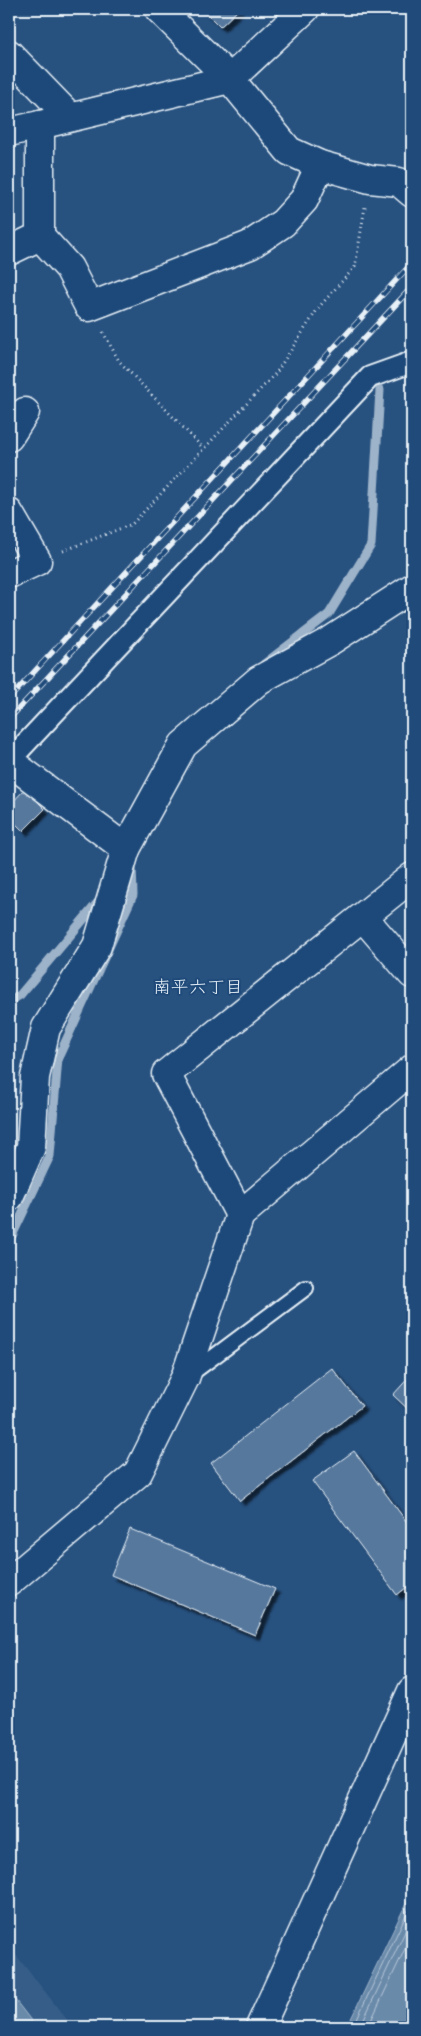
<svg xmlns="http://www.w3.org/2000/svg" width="421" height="2036" font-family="'Playpen Sans','Klee One',sans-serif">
<defs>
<filter id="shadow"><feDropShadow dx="4.5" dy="4.5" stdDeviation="1" flood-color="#0009"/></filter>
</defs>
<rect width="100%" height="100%" fill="#27517f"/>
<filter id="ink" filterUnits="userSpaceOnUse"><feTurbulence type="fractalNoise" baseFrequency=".02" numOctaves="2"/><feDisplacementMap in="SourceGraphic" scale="10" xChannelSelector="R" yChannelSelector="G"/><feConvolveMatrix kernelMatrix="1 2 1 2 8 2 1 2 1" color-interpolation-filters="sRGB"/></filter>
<g filter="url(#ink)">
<polygon fill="#355d88" points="9,1946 73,2027 9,2027"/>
<g fill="#6b8aaa" stroke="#9db3c9">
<polygon points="412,1891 412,2027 347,2027"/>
<polygon points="9,1992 36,2027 9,2027"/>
</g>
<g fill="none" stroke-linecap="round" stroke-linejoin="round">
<g stroke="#b6c8d9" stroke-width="1">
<polyline points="353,2027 412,1902"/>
<polyline points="360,2027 412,1917"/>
<polyline points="368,2027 412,1934"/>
</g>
<g stroke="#9db3c9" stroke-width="9">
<polyline points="264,664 329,614 371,545 380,390"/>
<polyline points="9,1002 20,995 99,901"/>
<polyline points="9,1242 50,1156 58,1058 133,895 132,865"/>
</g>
</g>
<g fill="#57789d" stroke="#e8f1f8" filter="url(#shadow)">
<polygon points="202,9 239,9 220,27"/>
<polygon points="25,789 45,809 23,831 9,817 9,806"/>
<polygon points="332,1368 362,1406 240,1501 211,1463"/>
<polygon points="412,1374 412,1413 393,1395"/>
<polygon points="354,1451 412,1529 412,1583 397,1595 312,1481"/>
<polygon points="130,1529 275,1589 255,1635 111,1575"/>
</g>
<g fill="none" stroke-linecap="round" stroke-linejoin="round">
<g stroke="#e8f1f8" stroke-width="18">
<polyline id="service" points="188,1376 306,1288"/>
</g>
<g stroke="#e8f1f8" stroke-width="24">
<polyline id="pedestrian" points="10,760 370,377 412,362"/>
</g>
<g stroke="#e8f1f8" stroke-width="31">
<g id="minor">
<polyline points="159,9 230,79 289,151 320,165 370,179 399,182 412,193"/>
<polyline points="9,54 70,117"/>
<polyline points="9,132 40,125"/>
<polyline points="40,236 69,268 89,307 250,245 283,223 304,200 320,165"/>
<polyline points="9,251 40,236 40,125 230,79 305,9"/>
<polyline points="9,437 25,412"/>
<polyline points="9,513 37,561 9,574"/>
<polyline points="9,761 126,849"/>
<polyline points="363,917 412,974"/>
<polyline points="9,1197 31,1147 35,1077 46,1028 97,946 126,849 183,745 259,680 330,641 412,588"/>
<polyline points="240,1215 166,1074 412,877"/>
<polyline points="9,1582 138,1473 185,1378 240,1215 412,1069"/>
<polyline points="260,2027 412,1691"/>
</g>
</g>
<g stroke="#e8f1f8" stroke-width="3" stroke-dasharray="1 4" stroke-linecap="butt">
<polyline points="103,332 119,361 203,448"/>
<polyline points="63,551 132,524 276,373 319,307 355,267 365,207"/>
</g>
<use href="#service" stroke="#1f4a7a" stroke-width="14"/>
<use href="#pedestrian" stroke="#1f4a7a" stroke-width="20"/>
<use href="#minor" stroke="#1f4a7a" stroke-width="28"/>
<g stroke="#e8f1f8" stroke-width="5.5">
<g id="rail">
<polyline points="9,699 412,263"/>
<polyline points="9,719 412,287"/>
</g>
</g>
<use href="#rail" stroke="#1f4a7a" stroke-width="4" stroke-dasharray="11" stroke-linecap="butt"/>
</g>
</g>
<g text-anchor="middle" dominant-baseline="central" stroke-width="4" stroke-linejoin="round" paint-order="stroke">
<g font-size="18" fill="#e8f1f8" stroke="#1f4a7a">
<text x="198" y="985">南平六丁目</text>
</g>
</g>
<rect width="421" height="2036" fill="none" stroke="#1f4a7a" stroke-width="30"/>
<rect x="15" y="15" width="391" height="2006" fill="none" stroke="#e8f1f8" stroke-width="2" filter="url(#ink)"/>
</svg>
